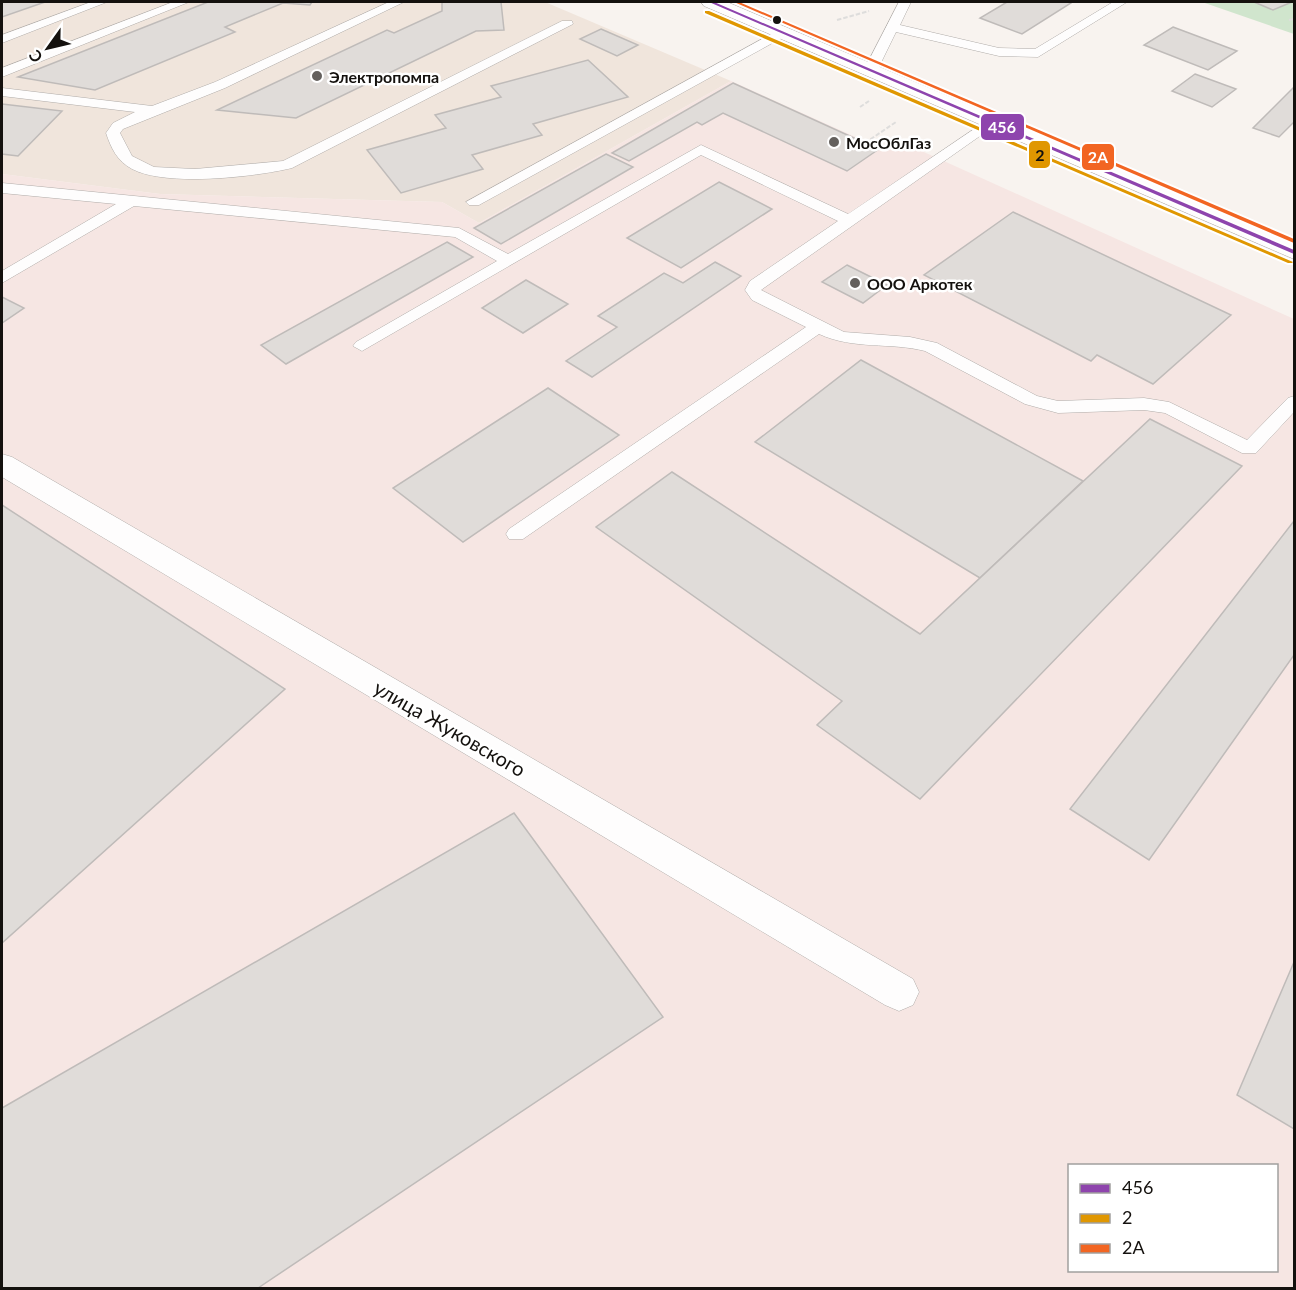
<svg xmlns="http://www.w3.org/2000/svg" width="1296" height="1290" font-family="Lato,sans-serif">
<rect width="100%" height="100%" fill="#f8f3ef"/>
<polygon fill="#f0e5dc" points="2,2 545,2 731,81 479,223 442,202 160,194 2,174"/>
<path fill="#f6e6e3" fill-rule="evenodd" d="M 731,81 L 880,148 L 895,139 L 1294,319 L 1294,1288 L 2,1288 L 2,174 L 160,194 L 442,202 L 479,223 ZM 1070,1166 L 1276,1166 L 1276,1270 L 1070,1270 Z"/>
<polygon fill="#d0e5cd" points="1202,2 1294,2 1294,34"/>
<g fill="#e0dcd9" stroke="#bfbbb9" stroke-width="1.5">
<polygon points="2,2 45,2 2,17"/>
<polygon points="208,2 312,2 310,5 283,3 225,27 235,32 95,90 18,77"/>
<polygon points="442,2 501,2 504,30 476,31 296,118 217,110 387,30 394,33 442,11"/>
<polygon points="1007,2 1068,2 1071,3 1022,34 980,18"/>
<polygon points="1254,2 1292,2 1273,10"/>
<polygon points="1173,27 1237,51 1208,70 1144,45"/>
<polygon points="601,29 638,45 617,56 580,39"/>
<polygon points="588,60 628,97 533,124 542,135 472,155 483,169 401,193 367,150 446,128 435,115 501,97 491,86"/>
<polygon points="1195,74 1236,89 1212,107 1172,91"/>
<polygon points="733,83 865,143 879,149 847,171 723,113 702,125 697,122 629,161 612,153"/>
<polygon points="1294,87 1294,122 1279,137 1253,128"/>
<polygon points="2,104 62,111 18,156 2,154"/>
<polygon points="606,154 633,167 501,244 474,228"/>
<polygon points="719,182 772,209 681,268 627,238"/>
<polygon points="1013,212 1231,315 1153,384 1097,355 1091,361 924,275"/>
<polygon points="447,242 473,257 286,364 261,345"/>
<polygon points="715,262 741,276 592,377 566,361 617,327 598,316 664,273 683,283"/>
<polygon points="847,265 887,285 863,303 822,282"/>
<polygon points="526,280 568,304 523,333 482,308"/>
<polygon points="2,297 24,308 2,323"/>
<polygon points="861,360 1083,481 980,578 755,442"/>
<polygon points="548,388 619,435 463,542 393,488"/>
<polygon points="1150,419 1242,466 920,799 817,725 842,701 596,527 672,472 920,634"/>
<polygon points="2,505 285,689 2,943"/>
<polygon points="1294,521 1294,655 1149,860 1070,809"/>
<polygon points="514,813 663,1017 258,1288 2,1288 2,1108"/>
<polygon points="1294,962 1294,1129 1237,1095"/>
</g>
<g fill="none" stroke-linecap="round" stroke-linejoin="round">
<g stroke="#b0aca9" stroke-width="1">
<g id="service">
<polygon points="91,2 107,2 2,43 2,35"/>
<polygon points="173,2 189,2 2,77 2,68"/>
<path d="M 389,2 L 404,2 L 225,88 L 123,129 L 120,133 L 132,156 L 154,167 L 195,169 L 283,161 L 562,21 L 572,21 L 573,24 L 292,168 C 255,177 166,187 132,169 C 117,161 111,148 106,133 L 113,123 L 135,112 L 2,96 L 2,88 L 152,106 L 215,82 Z"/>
<polygon points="899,2 911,2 900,25 999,48 1035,49 1113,2 1127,2 1038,57 999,56 896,32 876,73 866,73 864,70"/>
<polygon points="782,28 787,29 787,35 479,205 469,205 466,202"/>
<path d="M 992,117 L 999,121 L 997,124 L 761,290 L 844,332 L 910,337 L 937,343 L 1037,396 L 1058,401 L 1144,398 L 1169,402 L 1247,440 L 1288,398 L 1294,396 L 1294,412 L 1256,453 L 1242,453 L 1165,413 L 1144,410 L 1058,413 L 1025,404 L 925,351 C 890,342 854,350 819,334 L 523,539 L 509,539 L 506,534 L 509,529 L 806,327 L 752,300 L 745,290 L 750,281 L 838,221 L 701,155 L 362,351 L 353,346 L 356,342 L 497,261 L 455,237 L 134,206 L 2,283 L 2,271 L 116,204 L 2,193 L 2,183 L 459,228 L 508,254 L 701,145 L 848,214 Z"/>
</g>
</g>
<g stroke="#b0aca9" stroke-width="1">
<polygon id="minor" points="2,454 12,457 913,979 919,992 913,1005 899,1011 885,1005 2,477"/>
</g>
<g stroke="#b0aca9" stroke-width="1">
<polygon id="secondary" points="701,2 727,2 1294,243 1294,259 704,6"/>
</g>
<g stroke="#dedddc" stroke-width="2" stroke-dasharray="4.5 2" stroke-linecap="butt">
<polyline points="837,20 869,11"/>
<polyline points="1289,20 1294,19"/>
<polyline points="860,107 869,101"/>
<polyline points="865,143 896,122"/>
</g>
<use href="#service" fill="#fefdfd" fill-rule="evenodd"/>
<use href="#minor" fill="#fefdfd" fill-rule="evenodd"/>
<use href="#secondary" fill="#fefdfd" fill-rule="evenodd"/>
<g stroke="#fff" stroke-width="4">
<polygon id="bus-1" points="709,2 714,2 1294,250 1294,254"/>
</g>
<g stroke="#fff" stroke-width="4">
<polygon id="bus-2" points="705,11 709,11 1293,262 1292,263 1288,263 705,13"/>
</g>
<g stroke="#fff" stroke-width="4">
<polygon id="bus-3" points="734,2 739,2 1294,239 1294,243"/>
</g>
<use href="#bus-1" fill="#8e44ad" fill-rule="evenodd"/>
<use href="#bus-2" fill="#e09701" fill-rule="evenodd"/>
<use href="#bus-3" fill="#f26522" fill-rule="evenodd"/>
</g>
<circle fill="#14110e" stroke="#fff" stroke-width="2" cx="777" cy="20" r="5"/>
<g fill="#64605d" stroke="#fff" stroke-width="2">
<circle cx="317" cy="76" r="6"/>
<circle cx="834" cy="142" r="6"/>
<circle cx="855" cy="283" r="6"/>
</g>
<g text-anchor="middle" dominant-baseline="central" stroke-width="5" stroke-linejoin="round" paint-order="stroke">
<g font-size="16" font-weight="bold" fill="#14110e" stroke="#fff" text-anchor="start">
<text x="329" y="76">Электропомпа</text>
<text x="846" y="142">МосОблГаз</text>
<text x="867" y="283">ООО Аркотек</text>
</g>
<g font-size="20" fill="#14110e" stroke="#fff">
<text transform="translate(450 728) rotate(30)">улица Жуковского</text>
</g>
</g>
<g stroke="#fff" stroke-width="2">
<rect x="980" y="113" width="45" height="28" rx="6" fill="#8e44ad"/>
<rect x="1028" y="140" width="23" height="29" rx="6" fill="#e09701"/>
<rect x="1081" y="143" width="34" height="28" rx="6" fill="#f26522"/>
</g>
<g font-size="16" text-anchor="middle" font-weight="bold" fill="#fff">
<text x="1002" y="133">456</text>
<text x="1098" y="163">2А</text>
</g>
<g font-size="16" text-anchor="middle" font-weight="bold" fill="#111">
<text x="1040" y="161">2</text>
</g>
<rect width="1296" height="1290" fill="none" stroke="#14110e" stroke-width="6"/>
<rect x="1068" y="1164" width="210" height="108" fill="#ffffff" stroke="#a1a09f" stroke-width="1.5"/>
<rect x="1080" y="1184" width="30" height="9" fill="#8e44ad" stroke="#a1a09f" stroke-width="1.5"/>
<text x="1122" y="1194" font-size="18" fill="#14110e">456</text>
<rect x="1080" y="1214" width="30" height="9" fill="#e09701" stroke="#a1a09f" stroke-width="1.5"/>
<text x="1122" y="1224" font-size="18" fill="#14110e">2</text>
<rect x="1080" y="1244" width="30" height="9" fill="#f26522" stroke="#a1a09f" stroke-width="1.5"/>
<text x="1122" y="1254" font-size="18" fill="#14110e">2А</text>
<g transform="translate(48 48) rotate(236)" stroke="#ffffff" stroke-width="4.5" paint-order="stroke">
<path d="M0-4.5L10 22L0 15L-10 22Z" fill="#14110e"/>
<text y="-9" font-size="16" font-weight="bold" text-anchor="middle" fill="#14110e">С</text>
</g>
</svg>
